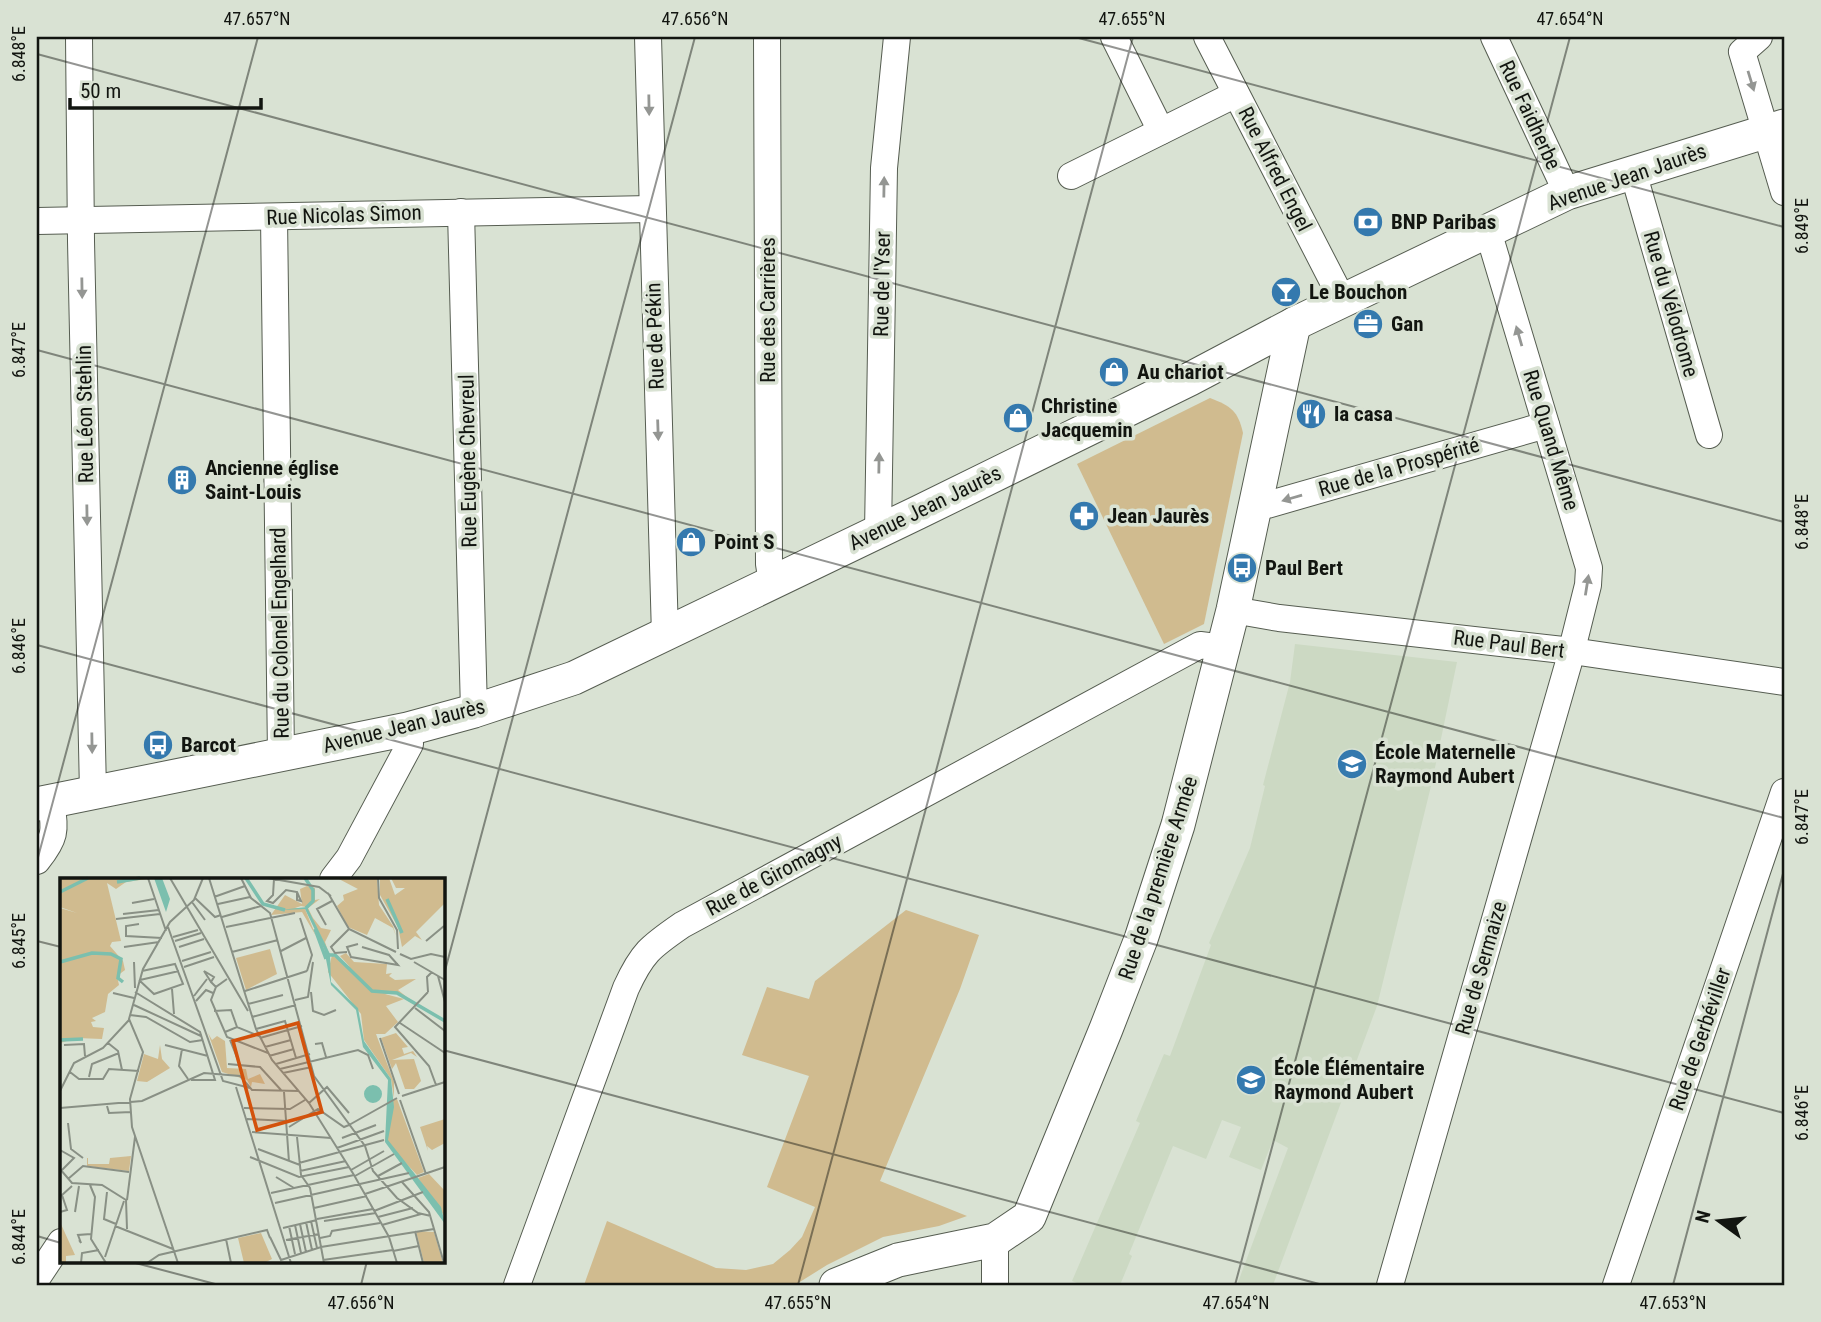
<svg xmlns="http://www.w3.org/2000/svg" width="1821" height="1322" font-family="'Roboto Condensed',sans-serif">
<rect width="100%" height="100%" fill="#d9e2d3"/>
<polygon fill="#ccd9c3" points="1295,644 1457,662 1432,782 1377,1006 1273,1285 1237,1285 1288,1148 1273,1140 1261,1170 1229,1157 1241,1127 1222,1120 1206,1159 1173,1146 1129,1254 1132,1256 1120,1285 1082,1285 1072,1281 1140,1123 1136,1121 1164,1054 1170,1056 1211,945 1209,943 1250,848 1265,786 1263,785 1290,682"/>
<g fill="#d0bb8f">
<path d="M 1210,398 C 1231,406 1238,411 1243,433 L 1204,624 L 1164,644 L 1077,464 Z"/>
<polygon points="906,910 979,935 960,989 880,1181 967,1216 939,1226 883,1237 827,1265 795,1285 584,1285 607,1221 716,1268 746,1270 773,1264 790,1250 802,1237 815,1207 767,1187 809,1076 742,1055 767,987 809,999 815,981"/>
</g>
<g fill="none" stroke-linecap="round" stroke-linejoin="round">
<g stroke="#565d51" stroke-width="28">
<g id="minor">
<polyline points="79,37 81,241 93,792"/>
<polyline points="648,37 665,635"/>
<polyline points="767,37 769,564 772,583"/>
<polyline points="1114,37 1161,131"/>
<polyline points="1207,37 1343,301"/>
<polyline points="1494,37 1567,193"/>
<polyline points="1759,37 1742,52 1784,192"/>
<polyline points="1633,172 1709,435"/>
<polyline points="1071,176 1236,94"/>
<polyline points="461,212 474,711"/>
<polyline points="274,217 281,755"/>
<polyline points="37,221 651,209"/>
<polyline points="1253,509 1546,425"/>
<polyline points="878,532 884,168 897,37"/>
<polyline points="1233,610 1279,618 1572,651 1784,682"/>
<path d="M 37,861 C 57,836 55,831 51,801"/>
<polyline points="333,879 349,858 410,744 408,729"/>
<polyline points="37,1278 61,1242"/>
<path d="M 517,1285 L 626,988 C 642,953 650,947 682,925 L 1200,645 L 1224,648"/>
<polyline points="995,1285 995,1240"/>
<polyline points="1390,1285 1568,665 1588,585 1589,568 1488,231"/>
<polyline points="1616,1285 1784,792"/>
</g>
</g>
<g stroke="#565d51" stroke-width="35">
<g id="major">
<polyline points="37,804 408,729 474,711 574,678 917,513 1190,379 1294,324 1567,193 1784,126"/>
<polyline points="836,1285 898,1260 995,1240 1029,1217 1106,1029 1141,939 1178,825 1233,610 1294,324"/>
</g>
</g>
<use href="#minor" stroke="#fff" stroke-width="26"/>
<use href="#major" stroke="#fff" stroke-width="33"/>
</g>
<defs><path id="oneway-solid" d="M-6-.8H1V-3.2L6.5 0L1 3.2V.8H-6Z" transform="scale(1.75)"/></defs>
<g fill="#949693">
<use href="#oneway-solid" transform="translate(1751 81) rotate(73)"/>
<use href="#oneway-solid" transform="translate(649 105) rotate(89)"/>
<use href="#oneway-solid" transform="translate(884 187) rotate(-89)"/>
<use href="#oneway-solid" transform="translate(82 288) rotate(89)"/>
<use href="#oneway-solid" transform="translate(1519 336) rotate(-106)"/>
<use href="#oneway-solid" transform="translate(658 430) rotate(88)"/>
<use href="#oneway-solid" transform="translate(879 463) rotate(-89)"/>
<use href="#oneway-solid" transform="translate(1292 498) rotate(164)"/>
<use href="#oneway-solid" transform="translate(87 515) rotate(89)"/>
<use href="#oneway-solid" transform="translate(1587 585) rotate(-81)"/>
<use href="#oneway-solid" transform="translate(92 743) rotate(89)"/>
</g>
<path fill="none" stroke="#121510" stroke-width="2" stroke-opacity="0.45" d="M 1075,37 L 1784,227M 37,54 L 1784,522M 37,350 L 1784,818M 37,645 L 1784,1113M 37,861 L 258,37M 37,941 L 61,947M 443,978 L 695,37M 443,1050 L 1323,1285M 37,1236 L 61,1243M 128,1261 L 219,1285M 361,1285 L 367,1261M 798,1285 L 1133,37M 1235,1285 L 1570,37M 1673,1285 L 1784,870"/>
<defs>
<g id="bank-disc" transform="scale(1.575)"><circle r="9.5" fill="#3479ae" stroke="#d9e2d3"/><path d="M-6-4H6V4H-6ZM0-2.3a2.3 2.3 0 1 0 0 4.6a2.3 2.3 0 1 0 0-4.6Z" fill="#fff"/></g>
<g id="bar-disc" transform="scale(1.575)"><circle r="9.5" fill="#3479ae" stroke="#d9e2d3"/><path d="M-6-5H6L.8 .8V4.5H3.5V6h-7V4.5H-.8V.8Z" fill="#fff"/></g>
<g id="office-disc" transform="scale(1.575)"><circle r="9.5" fill="#3479ae" stroke="#d9e2d3"/><path d="M-6-3h4V-5.5h4V-3h4V5H-6ZM-1-4.5V-3h2v-1.5ZM-6 0V1H6V0Z" fill="#fff"/></g>
<g id="shop-disc" transform="scale(1.575)"><circle r="9.5" fill="#3479ae" stroke="#d9e2d3"/><path d="M-5-2.5h2.3a2.7 3.5 0 0 1 5.4 0H5L5.5 6h-11ZM-1.5-2.5h3a1.5 2.3 0 0 0-3 0Z" fill="#fff"/></g>
<g id="restaurant-disc" transform="scale(1.575)"><circle r="9.5" fill="#3479ae" stroke="#d9e2d3"/><path d="M-5-6h1v4h1v-4h1v4h1v-4h1v5L-1.5 .5V6h-2V.5L-5-1ZM5-6V6H3V1.5H1.5Q1.5-4 5-6Z" fill="#fff"/></g>
<g id="building-disc" transform="scale(1.575)"><circle r="9.5" fill="#3479ae" stroke="#d9e2d3"/><path d="M-4-6H4V6H1V3H-1V6H-4ZM-2.5-4.3h1.7v1.8h-1.7ZM.8-4.3h1.7v1.8H.8ZM-2.5-1h1.7V.8h-1.7ZM.8-1h1.7V.8H.8Z" fill="#fff"/></g>
<g id="pharmacy-disc" transform="scale(1.575)"><circle r="9.5" fill="#3479ae" stroke="#d9e2d3"/><path d="M-2-6h4v4h4v4h-4v4h-4v-4h-4v-4h4Z" fill="#fff"/></g>
<g id="bus-disc" transform="scale(1.575)"><circle r="9.5" fill="#3479ae" stroke="#d9e2d3"/><path d="M-5-6H5V4H4V6H2V4H-2V6H-4V4H-5ZM-3.5-4V0h7V-4ZM-3.5 1.2v1.5H-2V1.2ZM2 1.2v1.5H3.5V1.2Z" fill="#fff"/></g>
<g id="school-disc" transform="scale(1.575)"><circle r="9.5" fill="#3479ae" stroke="#d9e2d3"/><path d="M0-5L7-2L0 1L-7-2ZM-4 1L0 2.5L4 1V4Q0 6-4 4Z" fill="#fff"/></g>
</defs>
<g fill-rule="evenodd">
<use href="#bank-disc" x="1368" y="222"/>
<use href="#bar-disc" x="1286" y="292"/>
<use href="#office-disc" x="1368" y="324"/>
<use href="#shop-disc" x="1114" y="372"/>
<use href="#restaurant-disc" x="1311" y="414"/>
<use href="#shop-disc" x="1018" y="418"/>
<use href="#building-disc" x="182" y="480"/>
<use href="#pharmacy-disc" x="1084" y="516"/>
<use href="#shop-disc" x="691" y="542"/>
<use href="#bus-disc" x="1242" y="568"/>
<use href="#bus-disc" x="158" y="745"/>
<use href="#school-disc" x="1352" y="764"/>
<use href="#school-disc" x="1251" y="1080"/>
</g>
<g text-anchor="middle" dominant-baseline="central" stroke-width="7" stroke-linejoin="round" paint-order="stroke">
<g font-size="21" fill="#121510" stroke="#d9e2d3">
<text transform="translate(1530 115) rotate(65)">Rue Faidherbe</text>
<text transform="translate(1275 169) rotate(63)">Rue Alfred Engel</text>
<text transform="translate(1627 177) rotate(-19)">Avenue Jean Jaurès</text>
<text transform="translate(344 215) rotate(-2)">Rue Nicolas Simon</text>
<text transform="translate(882 284) rotate(-89)">Rue de l'Yser</text>
<text transform="translate(1671 304) rotate(74)">Rue du Vélodrome</text>
<text transform="translate(768 310) rotate(-90)">Rue des Carrières</text>
<text transform="translate(655 336) rotate(-92)">Rue de Pékin</text>
<text transform="translate(85 414) rotate(-91)">Rue Léon Stehlin</text>
<text transform="translate(1551 440) rotate(73)">Rue Quand Même</text>
<text transform="translate(468 461) rotate(-91)">Rue Eugène Chevreul</text>
<text transform="translate(1399 467) rotate(-16)">Rue de la Prospérité</text>
<text transform="translate(925 508) rotate(-26)">Avenue Jean Jaurès</text>
<text transform="translate(280 633) rotate(-91)">Rue du Colonel Engelhard</text>
<text transform="translate(1509 644) rotate(7)">Rue Paul Bert</text>
<text transform="translate(404 726) rotate(-14)">Avenue Jean Jaurès</text>
<text transform="translate(774 875) rotate(-28)">Rue de Giromagny</text>
<text transform="translate(1158 878) rotate(-72)">Rue de la première Armée</text>
<text transform="translate(1481 968) rotate(-74)">Rue de Sermaize</text>
<text transform="translate(1700 1039) rotate(-71)">Rue de Gerbéviller</text>
</g>
<g font-size="21" font-weight="bold" fill="#121510" stroke="#d9e2d3" text-anchor="start">
<text x="1391" y="222">BNP Paribas</text>
<text x="1309" y="292">Le Bouchon</text>
<text x="1391" y="324">Gan</text>
<text x="1137" y="372">Au chariot</text>
<text x="1041" y="406">Christine<tspan x="1041" dy="24">Jacquemin</tspan></text>
<text x="1334" y="414">la casa</text>
<text x="205" y="468">Ancienne église<tspan x="205" dy="24">Saint-Louis</tspan></text>
<text x="1107" y="516">Jean Jaurès</text>
<text x="714" y="542">Point S</text>
<text x="1265" y="568">Paul Bert</text>
<text x="181" y="745">Barcot</text>
<text x="1375" y="752">École Maternelle<tspan x="1375" dy="24">Raymond Aubert</tspan></text>
<text x="1274" y="1068">École Élémentaire<tspan x="1274" dy="24">Raymond Aubert</tspan></text>
</g>
</g>
<g transform="translate(60 878)">
<rect width="385" height="385" fill="#d9e2d3"/>
<path d="M 0,0 L 87,1 L 66,4 L 56,11 L 47,5 L 61,63 L 52,64 L 50,68 L 63,83 L 65,92 L 57,98 L 59,107 L 48,116 L 45,134 L 32,140 L 36,143 L 31,144 L 33,149 L 44,150 L 42,161 L 17,160 L 0,165 L 0,30 L 17,35 L 0,29 ZM 277,0 L 317,0 L 319,27 L 333,48 L 336,58 L 333,50 L 315,40 L 307,57 L 288,49 L 277,28 L 284,22 L 283,17 L 298,11 ZM 320,0 L 329,0 L 335,17 L 345,10 L 336,10 L 331,0 L 385,0 L 385,25 L 356,54 L 362,62 L 355,58 L 342,69 L 338,49 L 320,17 ZM 247,8 L 255,10 L 255,22 L 260,21 L 248,30 L 253,40 L 261,50 L 271,52 L 265,64 L 268,73 L 246,29 L 241,28 L 235,30 L 245,31 L 256,58 L 242,34 L 211,37 L 225,17 L 242,26 L 240,11 ZM 210,71 L 217,96 L 186,112 L 176,80 ZM 286,75 L 294,84 L 327,86 L 326,96 L 332,95 L 329,98 L 335,102 L 356,101 L 338,112 L 353,124 L 336,115 L 325,116 L 344,121 L 326,128 L 338,144 L 325,156 L 316,156 L 334,204 L 334,220 L 331,201 L 304,162 L 301,136 L 268,94 L 272,77 L 290,89 L 280,78 ZM 148,155 L 152,162 L 157,158 L 165,163 L 167,190 L 186,191 L 188,201 L 200,196 L 205,206 L 192,204 L 191,209 L 187,202 L 162,194 ZM 336,155 L 348,169 L 342,170 L 344,176 L 353,173 L 357,179 L 351,175 L 332,182 L 354,181 L 361,203 L 354,211 L 345,211 L 336,185 L 332,191 L 321,160 ZM 100,167 L 102,181 L 110,190 L 87,204 L 77,203 L 84,176 L 98,181 ZM 337,221 L 364,294 L 357,297 L 325,263 L 330,223 ZM 385,241 L 385,265 L 372,272 L 367,268 L 368,273 L 360,249 ZM 71,278 L 69,293 L 27,288 L 27,280 L 38,280 L 28,280 L 28,286 L 49,286 L 50,280 ZM 369,296 L 385,313 L 385,339 L 358,300 ZM 0,344 L 15,377 L 6,378 L 6,385 L 0,385 ZM 356,353 L 374,354 L 383,385 L 364,385 ZM 201,355 L 212,381 L 206,384 L 215,384 L 184,385 L 178,360 Z" fill="#d0bb8f"/>
<path d="M 94,0 L 102,0 L 110,21 L 106,34 ZM 247,29 L 270,76 L 271,104 L 298,130 L 304,163 L 331,201 L 334,229 L 328,262 L 381,329 L 385,346 L 325,264 L 328,202 L 303,169 L 296,132 L 271,107 L 264,71 L 245,31 L 220,32 ZM304 216a9 9 0 1 1 18 0a9 9 0 1 1-18 0Z" fill="#7bbfae"/>
<path fill="none" stroke="#7bbfae" stroke-width="3.5" d="M 186,0 L 203,26 L 225,32M 245,0 L 253,12 L 253,23 L 246,30M 57,4 L 80,0M 0,14 L 28,0M 327,21 L 342,55M 255,51 L 266,81M 268,77 L 275,77 L 312,113 L 337,115 L 385,143M 0,84 L 32,75 L 51,76 L 61,81 L 58,100 L 63,104M 0,162 L 23,161"/>
<path fill="none" stroke="#899085" stroke-width="2" d="M 88,0 L 106,53M 110,0 L 188,133M 149,0 L 196,151 L 212,182 L 249,225 L 294,297 L 329,359 L 337,385M 181,0 L 191,20 L 210,35 L 254,198 L 305,268 L 313,293 L 337,320 L 358,335 L 371,338M 208,0 L 259,9 L 271,18M 318,0 L 319,20 L 337,52 L 338,71M 214,1 L 213,17 L 207,23 L 213,25 L 226,12 L 237,14 L 237,22 L 241,23 L 237,14M 268,15 L 289,51 L 336,74M 154,19 L 185,8M 135,20 L 155,39 L 161,37M 132,24 L 145,42M 72,25 L 94,21M 158,26 L 190,19M 63,36 L 99,32M 162,39 L 201,28M 240,40 L 252,77 L 247,93M 56,41 L 100,36M 79,46 L 66,48 L 66,58 L 102,60M 266,47 L 257,31 L 272,23M 108,49 L 163,203 L 190,210M 166,49 L 235,35M 113,59 L 138,52M 115,63 L 141,55M 366,63 L 384,48M 298,66 L 287,69 L 291,79 L 338,87 L 329,77 L 302,69M 64,69 L 99,64M 119,69 L 144,61M 221,73 L 246,60M 172,74 L 218,62M 287,74 L 275,75 L 271,69 L 289,51M 340,76 L 351,81 L 371,76 L 385,79M 122,83 L 151,74M 74,84 L 75,110M 354,84 L 385,102M 124,89 L 154,79M 378,98 L 385,124M 167,101 L 156,109 L 151,122 L 167,159 L 208,175M 79,102 L 94,116 L 123,106 L 115,86 L 82,93M 80,102 L 119,93M 151,104 L 144,93 L 154,99 L 151,104 L 156,109M 112,111 L 114,136M 185,113 L 247,93M 75,114 L 140,154 L 155,202 L 131,202M 251,114 L 253,133 L 264,137 L 276,132M 368,114 L 335,149 L 369,188 L 376,207M 368,114 L 367,99 L 372,94M 53,115 L 74,120M 134,118 L 147,101M 235,122 L 248,119 L 253,84M 136,123 L 146,112 L 153,115M 188,126 L 223,117M 74,127 L 141,158M 355,130 L 385,153M 154,133 L 171,132 L 177,149M 70,137 L 86,139 L 130,164 L 143,162M 192,139 L 236,127M 340,145 L 385,175M 196,151 L 225,143 L 236,180M 165,154 L 177,149 L 199,158M 200,160 L 242,148M 320,160 L 339,216M 170,162 L 180,187M 48,165 L 58,173 L 62,192M 255,166 L 262,165 L 266,179M 4,167 L 24,166 L 25,178M 105,167 L 148,178M 205,169 L 231,162M 122,171 L 119,188 L 128,201M 209,178 L 234,171M 168,186 L 200,189 L 221,212M 216,186 L 250,176M 220,191 L 298,172 L 308,177 L 313,191M 10,194 L 19,201 L 43,201 L 49,191 L 79,193M 223,195 L 252,189M 29,199 L 32,186 L 59,175M 176,209 L 231,385M 0,213 L 14,185 L 43,170 L 69,142M 224,214 L 229,284M 342,218 L 385,204M 340,222 L 366,296M 249,225 L 267,209 L 289,235M 47,228 L 49,235 L 71,234M 0,230 L 82,223 L 144,195 L 180,198 L 192,212 L 239,213M 184,230 L 230,231 L 245,222M 187,241 L 227,243M 8,245 L 11,271 L 23,280M 289,247 L 337,220M 229,249 L 258,231 L 284,249 L 289,247M 192,254 L 271,260M 237,259 L 241,297 L 250,310 L 264,385M 282,260 L 316,247M 277,270 L 324,253M 198,271 L 240,287M 0,272 L 14,280 L 1,293M 190,279 L 239,299 L 289,289M 239,285 L 324,262M 0,291 L 12,305 L 42,307 L 66,322 L 67,351M 291,292 L 324,273M 240,293 L 286,283M 295,298 L 334,276M 318,298 L 342,285M 216,299 L 234,310M 8,301 L 23,288 L 69,294M 342,304 L 369,334 L 384,385M 30,307 L 35,319 L 31,361 L 46,385M 47,314 L 44,341 L 56,346M 211,315 L 294,297M 305,316 L 385,289M 67,322 L 75,259M 215,325 L 349,295M 254,330 L 307,318M 314,333 L 363,314M 0,334 L 7,332 L 2,317 L 12,308M 15,334 L 19,308M 318,339 L 353,330M 257,341 L 313,331M 251,343 L 257,370M 264,343 L 316,335M 246,344 L 252,372M 240,346 L 246,374M 235,347 L 241,375M 322,347 L 361,336M 55,348 L 113,371M 229,348 L 235,376M 223,350 L 257,342M 355,353 L 363,385M 210,359 L 221,382 L 261,369 L 374,351M 260,360 L 270,358 L 272,353 L 320,345M 166,361 L 171,385M 19,362 L 21,365 L 18,357 L 31,356M 226,362 L 259,356M 333,373 L 359,368M 45,379 L 64,323M 263,382 L 333,372M 21,385 L 22,375 L 39,372M 87,385 L 99,377 L 207,352 L 210,360M 118,385 L 72,249 L 70,221 L 83,174 L 69,141 L 83,91 L 110,44 L 134,22 L 143,0"/>
<path fill="#d3520c" fill-opacity="0.15" stroke="#d3520c" stroke-width="3.5" d="M 238,145 L 262,234 L 197,252 L 173,163 Z"/>
<rect width="385" height="385" fill="none" stroke="#121510" stroke-width="3.5"/>
</g>
<rect width="1821" height="1322" fill="none" stroke="#d9e2d3" stroke-width="77"/>
<g transform="translate(1719 1221) rotate(285)" stroke="#d9e2d3" stroke-width="5" paint-order="stroke">
<path d="M0-5L12 26L0 18L-12 26Z" fill="#121510"/>
<text y="-10" font-size="19" font-weight="bold" text-anchor="middle" fill="#121510">N</text>
</g>
<path d="M70 98v10h191v-10" fill="none" stroke="#121510" stroke-width="3.5"/>
<text x="80" y="98" font-size="21" fill="#121510" stroke="#d9e2d3" stroke-width="5" paint-order="stroke">50 m</text>
<rect x="38" y="38" width="1745" height="1246" fill="none" stroke="#121510" stroke-width="2.5"/>
<g font-size="18" text-anchor="middle" fill="#121510">
<text x="257" y="25">47.657°N</text>
<text x="695" y="25">47.656°N</text>
<text x="1132" y="25">47.655°N</text>
<text x="1570" y="25">47.654°N</text>
<text transform="translate(19 54) rotate(-90)" y="6">6.848°E</text>
<text transform="translate(1802 226) rotate(-90)" y="6">6.849°E</text>
<text transform="translate(19 350) rotate(-90)" y="6">6.847°E</text>
<text transform="translate(1802 522) rotate(-90)" y="6">6.848°E</text>
<text transform="translate(19 646) rotate(-90)" y="6">6.846°E</text>
<text transform="translate(1802 817) rotate(-90)" y="6">6.847°E</text>
<text transform="translate(19 941) rotate(-90)" y="6">6.845°E</text>
<text transform="translate(1802 1113) rotate(-90)" y="6">6.846°E</text>
<text transform="translate(19 1237) rotate(-90)" y="6">6.844°E</text>
<text x="361" y="1309">47.656°N</text>
<text x="798" y="1309">47.655°N</text>
<text x="1236" y="1309">47.654°N</text>
<text x="1673" y="1309">47.653°N</text>
</g>
</svg>
